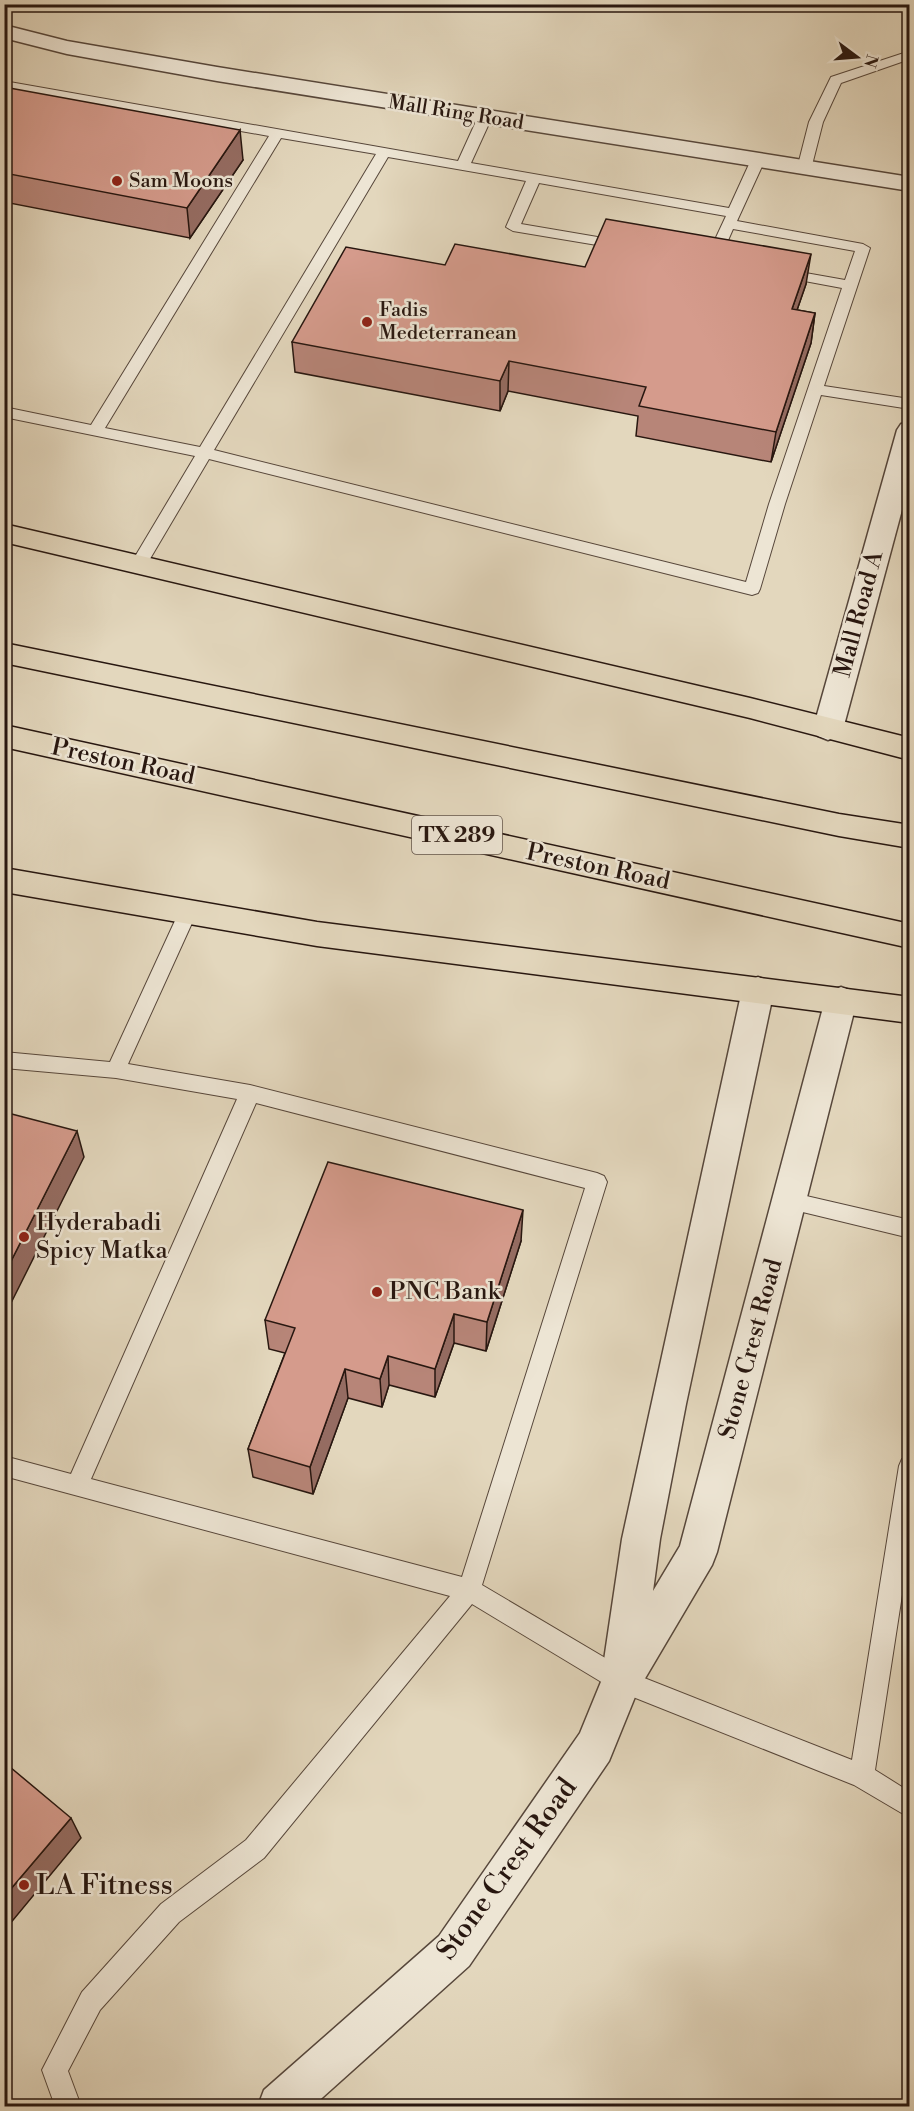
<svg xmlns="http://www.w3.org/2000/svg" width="914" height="2111" font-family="'Libre Bodoni',serif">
<rect width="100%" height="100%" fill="#e3d7bd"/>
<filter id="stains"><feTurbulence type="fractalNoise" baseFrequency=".00333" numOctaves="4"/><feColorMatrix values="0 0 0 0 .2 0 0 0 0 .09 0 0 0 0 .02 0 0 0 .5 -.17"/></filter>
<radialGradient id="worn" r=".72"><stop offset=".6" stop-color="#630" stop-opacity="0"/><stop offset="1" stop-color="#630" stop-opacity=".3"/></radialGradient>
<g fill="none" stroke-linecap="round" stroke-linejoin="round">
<g stroke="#57473b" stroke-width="2">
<g id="service">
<polygon points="910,51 910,59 841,83 823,122 811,169 804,173 799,172 797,169 809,122 831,77"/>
<path d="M 4,81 L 458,161 L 478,117 L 485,113 L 492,117 L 471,163 L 729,208 L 750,162 L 757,158 L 762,159 L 764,162 L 737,221 L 863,244 L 870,248 L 824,386 L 910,399 L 910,409 L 821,395 L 785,504 L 760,589 L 758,593 L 752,595 L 209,459 L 144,569 L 132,569 L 130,565 L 195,456 L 4,417 L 4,407 L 91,425 L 269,136 L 4,89 ZM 281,138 L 376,154 L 200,447 L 105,428 ZM 388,157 L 526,181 L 506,227 L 513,231 L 621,249 L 628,245 L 621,241 L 521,224 L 539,183 L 726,216 L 705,261 L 712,265 L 719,261 L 733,229 L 855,251 L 845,280 L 783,269 L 776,273 L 783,277 L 842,288 L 769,504 L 746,582 L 214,450 Z"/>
<path d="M 188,905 L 195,907 L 197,912 L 128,1064 L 250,1085 L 597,1173 L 604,1176 L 607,1182 L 482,1585 L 629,1672 L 852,1760 L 899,1466 L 902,1459 L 910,1456 L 910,1543 L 875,1770 L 910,1792 L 910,1818 L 854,1785 L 613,1689 L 472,1604 L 264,1858 L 179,1922 L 100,2010 L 68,2071 L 81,2106 L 55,2106 L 42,2070 L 82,1992 L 161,1904 L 246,1840 L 450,1596 L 4,1476 L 4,1456 L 71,1474 L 237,1099 L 116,1078 L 4,1068 L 4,1052 L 110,1062 L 179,912 L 181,907 ZM 256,1103 L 585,1188 L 462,1577 L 91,1479 Z"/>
<polygon points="789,1192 910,1220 910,1238 782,1207 779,1201 782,1195"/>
</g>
</g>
<g stroke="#57473b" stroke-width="3">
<g id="minor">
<polygon points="4,25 67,41 217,67 910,177 910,191 217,81 67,54 4,38"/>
<polygon points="910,422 910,480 843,729 838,736 828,740 818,736 813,729 897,430 901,424"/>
</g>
</g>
<g stroke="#57473b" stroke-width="3">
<polygon id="tertiary" points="758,977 769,981 774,990 686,1404 660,1539 653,1591 680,1546 825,1000 830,991 841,987 852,991 857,1000 717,1552 712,1565 637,1692 609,1761 469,1966 313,2106 258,2106 264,2090 439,1936 580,1733 605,1672 603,1667 622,1539 742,990 747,981"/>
</g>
<g stroke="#281710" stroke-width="3">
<g id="primary">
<polygon points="4,524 750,698 910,738 910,760 750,718 4,542"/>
<polygon points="4,643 839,814 910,825 910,848 839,836 4,663"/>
<polygon points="4,725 910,924 910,948 4,747"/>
<polygon points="4,868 317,922 910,997 910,1023 317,946 4,892"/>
</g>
</g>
<use href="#service" fill="#ede5d4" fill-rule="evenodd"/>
<use href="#minor" fill="#ede5d4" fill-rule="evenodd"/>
<use href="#tertiary" fill="#ede5d4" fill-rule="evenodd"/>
<use href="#primary" fill="#e3d7bd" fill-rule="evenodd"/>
</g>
<g fill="#b78578" stroke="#281710" stroke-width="1.5">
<polygon points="4,87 243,160 190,238 4,202"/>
<polygon points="445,265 585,267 806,284 797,310 815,313 811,343 771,462 636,436 638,416 508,391 500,411 295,372 292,342"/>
<polygon points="521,1241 486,1351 454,1343 435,1397 389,1385 382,1407 348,1398 313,1494 253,1477 248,1449 285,1353 269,1349 265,1320"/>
</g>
<g fill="#956c62" stroke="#281710" stroke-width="1.5">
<polygon points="240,130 243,160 190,238 187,208"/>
<polygon points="811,254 806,284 787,339 792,309"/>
<polygon points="815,313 811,343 771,462 776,432"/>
<polygon points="509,361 508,391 500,411 500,381"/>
<polygon points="77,1131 84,1157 4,1317 4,1275"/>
<polygon points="523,1210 521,1241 486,1351 487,1322"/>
<polygon points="454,1314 454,1343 435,1397 435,1369"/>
<polygon points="388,1356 389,1385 382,1407 380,1379"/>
<polygon points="345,1369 348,1398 313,1494 310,1467"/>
<polygon points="71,1818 81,1838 4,1931 4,1897"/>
</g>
<g fill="#d59b8c" stroke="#281710" stroke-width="1.5">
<polygon points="4,87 240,130 187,208 4,173"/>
<polygon points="606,219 811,254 792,309 815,313 776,432 639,406 646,387 509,361 500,381 292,342 346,247 445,265 455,244 585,267"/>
<polygon points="4,1112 77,1131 4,1275"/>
<polygon points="328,1162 523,1210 487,1322 454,1314 435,1369 388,1356 380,1379 345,1369 310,1467 248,1449 295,1328 265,1320"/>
<polygon points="4,1762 71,1818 4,1897"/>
</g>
<g fill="#8f2418" stroke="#ede5d4" stroke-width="2">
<circle cx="117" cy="181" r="6"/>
<circle cx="367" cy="322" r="6"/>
<circle cx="24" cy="1237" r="6"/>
<circle cx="377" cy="1292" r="6"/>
<circle cx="24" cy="1885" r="6"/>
</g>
<g text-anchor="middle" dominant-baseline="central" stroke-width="5" stroke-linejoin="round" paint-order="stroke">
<g font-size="20" fill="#281710" stroke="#ede5d4">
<text transform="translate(456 113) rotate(9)">Mall Ring Road</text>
</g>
<g font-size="20" fill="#281710" stroke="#ede5d4" text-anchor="start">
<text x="129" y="181">Sam Moons</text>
<text x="379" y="310">Fadis<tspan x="379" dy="23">Medeterranean</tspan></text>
</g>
<rect fill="#ede5d4" stroke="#63554b" stroke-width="1.5" x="412" y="816" width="90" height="38" rx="4.5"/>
<g font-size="22" font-weight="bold" fill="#281710">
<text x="457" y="835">TX 289</text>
</g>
<g font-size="24" fill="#281710" stroke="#ede5d4">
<text transform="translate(859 614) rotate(-75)">Mall Road A</text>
<text transform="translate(123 762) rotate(12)">Preston Road</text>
<text transform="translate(598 867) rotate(12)">Preston Road</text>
<text transform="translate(751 1349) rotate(-75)">Stone Crest Road</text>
</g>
<g font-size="24" fill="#281710" stroke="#ede5d4" text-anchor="start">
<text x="36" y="1223">Hyderabadi<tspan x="36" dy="28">Spicy Matka</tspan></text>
<text x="389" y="1292">PNC Bank</text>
</g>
<g font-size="28" fill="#281710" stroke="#ede5d4">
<text transform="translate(507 1869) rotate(-54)">Stone Crest Road</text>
</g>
<g font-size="28" fill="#281710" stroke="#ede5d4" text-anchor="start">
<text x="36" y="1885">LA Fitness</text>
</g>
</g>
<rect width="914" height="2111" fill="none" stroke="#e3d7bd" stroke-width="24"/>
<rect x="6" y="6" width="902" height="2099" fill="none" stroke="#281710" stroke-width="3"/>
<rect x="12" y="12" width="890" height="2087" fill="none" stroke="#281710" stroke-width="1.5"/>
<g transform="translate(857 57) rotate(106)" stroke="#ede5d4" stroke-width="4.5" paint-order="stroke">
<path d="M0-4.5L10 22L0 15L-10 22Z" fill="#281710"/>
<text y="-9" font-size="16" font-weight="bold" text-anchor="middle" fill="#281710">N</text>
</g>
<rect width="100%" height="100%" filter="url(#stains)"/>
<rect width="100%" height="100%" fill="url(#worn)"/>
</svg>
